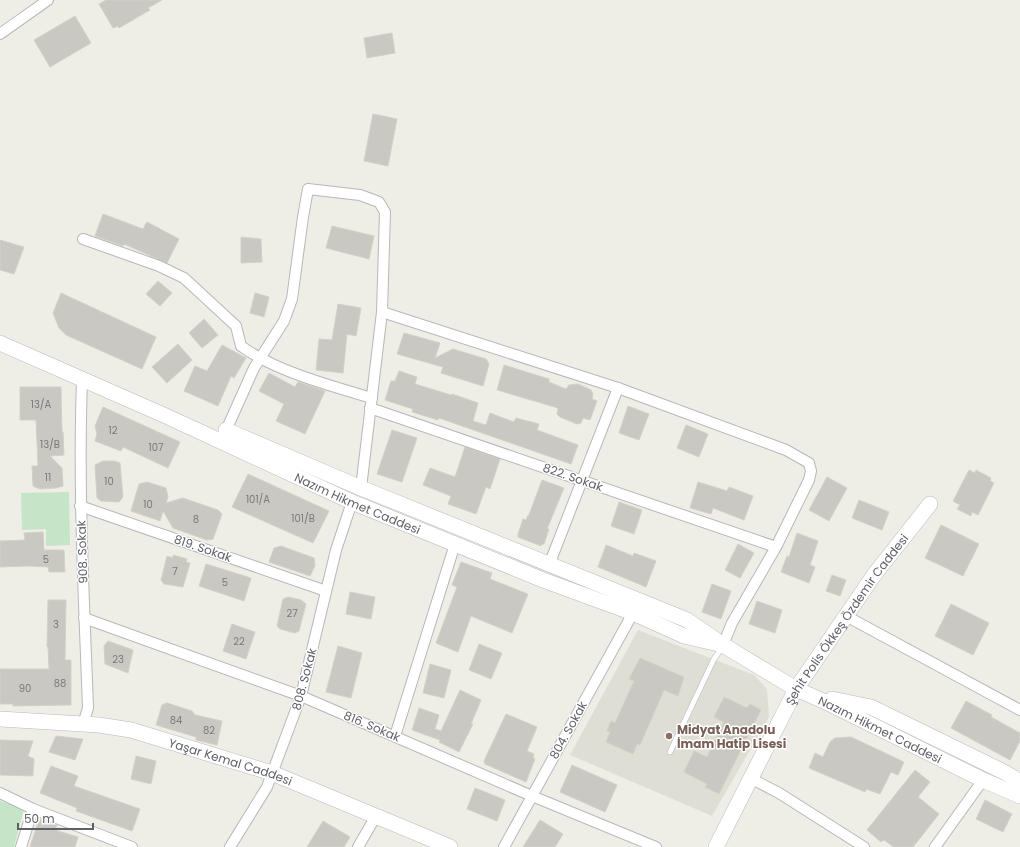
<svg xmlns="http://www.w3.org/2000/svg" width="1020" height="847" font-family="Poppins,sans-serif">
<rect width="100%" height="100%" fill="#efeee6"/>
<polygon fill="#dfded4" points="638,630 754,675 767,689 769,717 712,816 570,755"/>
<g fill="#c4e5c8">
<polygon points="69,492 70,545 46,546 46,529 22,530 21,493"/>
<polygon points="0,801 24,809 14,847 0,847"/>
</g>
<g fill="#cac8c2" stroke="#d4d1c4">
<polygon points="106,0 162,0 148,8 150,10 119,28 118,26 113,28 99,4"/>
<polygon points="75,16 91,43 50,67 34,40"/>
<polygon points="392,33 395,53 367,58 364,38"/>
<polygon points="373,114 397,119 388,166 364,161"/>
<polygon points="103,214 143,229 147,222 179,239 167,263 124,244 123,246 95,236"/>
<polygon points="332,226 374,236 369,259 326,248"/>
<polygon points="241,237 261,239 262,262 241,263"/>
<polygon points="0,240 24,247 14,274 0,270"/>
<polygon points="158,281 172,293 160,306 146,294"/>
<polygon points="61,293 156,337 142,369 66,335 59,328 53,313"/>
<polygon points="255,293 269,297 264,317 250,313"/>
<polygon points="338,304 361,308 356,336 347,334 343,373 316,370 319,339 332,340"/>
<polygon points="204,319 218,335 202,348 189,333"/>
<polygon points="404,333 440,343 435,358 453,349 486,359 489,364 483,386 441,373 443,367 397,354"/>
<polygon points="178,344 192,360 167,383 152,367"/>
<polygon points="222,345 246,358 234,378 231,376 218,406 184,391 195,366 207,371"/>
<polygon points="504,365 549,379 549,382 566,389 569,385 578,384 591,390 593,394 592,399 597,401 590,420 583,418 581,423 577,424 560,417 557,414 558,408 497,390"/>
<polygon points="399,371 417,377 415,384 451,395 452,394 478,403 473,421 486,425 490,413 514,422 516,418 539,424 537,430 578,445 571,464 439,418 438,420 412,412 413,409 385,400 391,381 395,381"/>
<polygon points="269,373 295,387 298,382 325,391 305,434 276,421 284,404 259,391"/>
<polygon points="20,387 61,387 62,432 63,432 64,455 50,456 62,468 63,486 56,488 40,489 33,486 32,466 38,466 36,420 20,420"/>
<polygon points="628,406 649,414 639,440 619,433"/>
<polygon points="103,407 180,442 168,468 123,447 121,451 95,441 97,434 95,426"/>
<polygon points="686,425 708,434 699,457 677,448"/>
<polygon points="392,430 417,438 402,482 377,474"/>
<polygon points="465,447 500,459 490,489 486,487 476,514 448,504 451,496 423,485 430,468 455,477"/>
<polygon points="103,461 114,461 120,463 123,497 119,502 101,501 97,498 95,465"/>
<polygon points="969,470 975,473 976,470 991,478 990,481 994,483 978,515 972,512 971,516 957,509 960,505 953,501"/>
<polygon points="248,474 329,511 313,543 232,507"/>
<polygon points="827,477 847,488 829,521 809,510"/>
<polygon points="542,480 564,488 547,529 549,529 544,544 542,544 541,546 518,537 518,534 523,519 526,520 528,515 529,515"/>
<polygon points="147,482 166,488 168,497 166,503 183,498 218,510 222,514 213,539 207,540 173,528 163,511 160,521 131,511 139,484"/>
<polygon points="698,482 727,491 729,487 753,496 744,520 713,508 711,514 690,508"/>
<polygon points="859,500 889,512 882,530 852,518"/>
<polygon points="619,502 642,510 634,534 611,526"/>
<polygon points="941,525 979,544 963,576 925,558"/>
<polygon points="43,532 44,550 64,550 65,572 49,572 48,567 28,566 0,567 0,541 25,540 24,533"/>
<polygon points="797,533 818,541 810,565 815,567 809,583 781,572 787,556 789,557"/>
<polygon points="738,544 754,553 740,578 725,570"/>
<polygon points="606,545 633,556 634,553 656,561 646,587 598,567"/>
<polygon points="281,546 314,558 315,566 310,576 269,562 274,548"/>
<polygon points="173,555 187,559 186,562 190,563 183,587 164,584 161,580 167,556 173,558"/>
<polygon points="461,562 492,573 490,579 528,594 512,633 471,616 458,652 436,643 457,587 452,585"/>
<polygon points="206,564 251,578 244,601 199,586"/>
<polygon points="832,575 846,580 840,596 826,591"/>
<polygon points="712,584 731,591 721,619 702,612"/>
<polygon points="350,592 375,597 371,619 346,614"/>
<polygon points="288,597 301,600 306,604 299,631 295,633 280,629 277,626 283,599"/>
<polygon points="48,600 66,600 65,660 71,660 71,705 13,706 13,704 0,704 0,669 49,669 48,647 47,647"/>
<polygon points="757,601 782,610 775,633 749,624"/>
<polygon points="951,604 989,623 973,655 935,636"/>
<polygon points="232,624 255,632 246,659 223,651"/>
<polygon points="108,641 133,650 128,673 105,664 104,646"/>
<polygon points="479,644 502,653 491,679 469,670"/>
<polygon points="338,646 362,653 351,698 326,692"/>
<polygon points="640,658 684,677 678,696 664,690 640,745 637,744 633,754 606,742 610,732 607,731 611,721 615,723 634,681 629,679"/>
<polygon points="430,664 451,670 444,698 423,693"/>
<polygon points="460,690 481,700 471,724 473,724 459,752 439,742 440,740 412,730 419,708 439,715 435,729 441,731"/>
<polygon points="724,697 747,708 750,704 761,710 719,794 705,787 707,784 684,772 694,751 707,757 724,722 714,717"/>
<polygon points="966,701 992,715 991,717 1020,733 1020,741 1010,760 951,728"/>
<polygon points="167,703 192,711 195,715 222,721 217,745 196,740 196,737 156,725 162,705"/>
<polygon points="506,714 537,727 527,751 534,754 533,758 535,759 526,782 485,764 484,761"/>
<polygon points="56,736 83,739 75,760 49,752"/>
<polygon points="851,737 904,762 898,775 891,772 880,794 866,789 865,792 809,768 815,753 823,757 830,742 835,738"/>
<polygon points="0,740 33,741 28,756 34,759 33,776 0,775"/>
<polygon points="136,756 156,761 151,784 131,779"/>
<polygon points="572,765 617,785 605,812 560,792"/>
<polygon points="51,766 78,776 74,786 140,809 132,831 76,811 77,808 40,793"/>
<polygon points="915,770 930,782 918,797 939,814 913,847 894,847 884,840 881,842 867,830"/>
<polygon points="475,788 505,800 497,821 467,809"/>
<polygon points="985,800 1012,814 1003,832 976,819"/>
<polygon points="39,819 57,825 55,830 78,837 75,847 30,847"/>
<polygon points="540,820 563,834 555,847 523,847"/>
<polygon points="323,821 350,837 344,847 307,847"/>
</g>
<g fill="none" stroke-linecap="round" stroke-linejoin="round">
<g stroke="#b6b7bc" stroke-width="6">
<polyline id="lane" points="670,752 714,659 723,646"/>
</g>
<g stroke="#b6b7bc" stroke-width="12">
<g id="street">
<polyline points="0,34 48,0"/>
<path d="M 83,239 L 159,266 L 184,278 L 236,326 L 241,346 C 275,371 331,386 372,398"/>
<polyline points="382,312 618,388 786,450 809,463 811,471 809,480 776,547 732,623 723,645"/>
<path d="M 82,380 C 78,489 84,598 88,708 L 83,724"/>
<polyline points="370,408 776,547"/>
<polyline points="224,435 254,368 284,321 292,299 303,217 308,189 360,195 379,202 385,212 382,312 361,488"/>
<polyline points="80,506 326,591"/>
<polyline points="549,565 618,388"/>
<polyline points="846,616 1020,710"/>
<polyline points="84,618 301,696 532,796 656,847"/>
<polyline points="395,736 455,544"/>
<polyline points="750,778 779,793 864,847"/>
<polyline points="0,793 33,809 132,847"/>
<polyline points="21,847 33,809"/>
<polyline points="230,847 267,787 301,696 336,550 352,502"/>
<polyline points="358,847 376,816"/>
<polyline points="504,847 633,613"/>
<polyline points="935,847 983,780"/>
</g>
</g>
<g stroke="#b7b9bf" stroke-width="16">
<g id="secondary">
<path id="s1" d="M 0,343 L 166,416 L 352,502 L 543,580 L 633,613 L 684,636 L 723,645 L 796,689 L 828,703 L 983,780 L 1020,796"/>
<polyline points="226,430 361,488 687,620 716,640"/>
<polyline points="832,699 871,707 1006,773 1020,782"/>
<path id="s2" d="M 0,719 L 99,725 L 131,730 L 272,773 L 450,847"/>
<path id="s3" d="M 716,847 L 796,689 L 874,575 L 930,504"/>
</g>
</g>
<use href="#lane" stroke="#fff" stroke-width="5"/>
<use href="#street" stroke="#fff" stroke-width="10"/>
<use href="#secondary" stroke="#fff" stroke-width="15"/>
</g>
<circle fill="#8d6e63" stroke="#fff" stroke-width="1.5" cx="669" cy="736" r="4"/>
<g text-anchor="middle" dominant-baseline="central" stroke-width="3" stroke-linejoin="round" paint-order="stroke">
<g font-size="10" fill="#787a7c">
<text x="41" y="404">13/A</text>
<text x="113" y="430">12</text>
<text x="50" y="444">13/B</text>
<text x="156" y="447">107</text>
<text x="48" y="477">11</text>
<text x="109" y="481">10</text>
<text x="258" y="499">101/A</text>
<text x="148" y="504">10</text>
<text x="303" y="518">101/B</text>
<text x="196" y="519">8</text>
<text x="46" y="559">5</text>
<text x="175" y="571">7</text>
<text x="225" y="582">5</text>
<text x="292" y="613">27</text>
<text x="56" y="624">3</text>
<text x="239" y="641">22</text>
<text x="118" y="659">23</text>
<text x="60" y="683">88</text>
<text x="25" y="688">90</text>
<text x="176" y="720">84</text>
<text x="209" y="730">82</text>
</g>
<g font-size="12" fill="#5d6065" stroke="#fff">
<text transform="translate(573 477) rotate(19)">822. Sokak</text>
<text stroke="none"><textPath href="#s1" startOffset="392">Nazım Hikmet Caddesi</textPath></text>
<text transform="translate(203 548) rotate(19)">819. Sokak</text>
<text transform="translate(82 552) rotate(-92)">908. Sokak</text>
<text stroke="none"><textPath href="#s3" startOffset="263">Şehit Polis Ökkeş Özdemir Caddesi</textPath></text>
<text transform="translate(304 679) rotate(-75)">808. Sokak</text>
<text transform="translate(372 726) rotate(23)">816. Sokak</text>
<text transform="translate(568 730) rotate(-61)">804. Sokak</text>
<text stroke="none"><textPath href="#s1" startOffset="963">Nazım Hikmet Caddesi</textPath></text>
<text stroke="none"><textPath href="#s2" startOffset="236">Yaşar Kemal Caddesi</textPath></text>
</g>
<g font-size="12" font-weight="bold" fill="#785e54" stroke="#fff" text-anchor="start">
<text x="677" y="729">Midyat Anadolu<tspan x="677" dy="14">İmam Hatip Lisesi</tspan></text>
</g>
</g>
<path d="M18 823v6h75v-6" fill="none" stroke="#5d6065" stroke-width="2"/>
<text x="24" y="823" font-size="12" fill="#5d6065" stroke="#ffffff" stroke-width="3" paint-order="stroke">50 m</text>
</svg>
